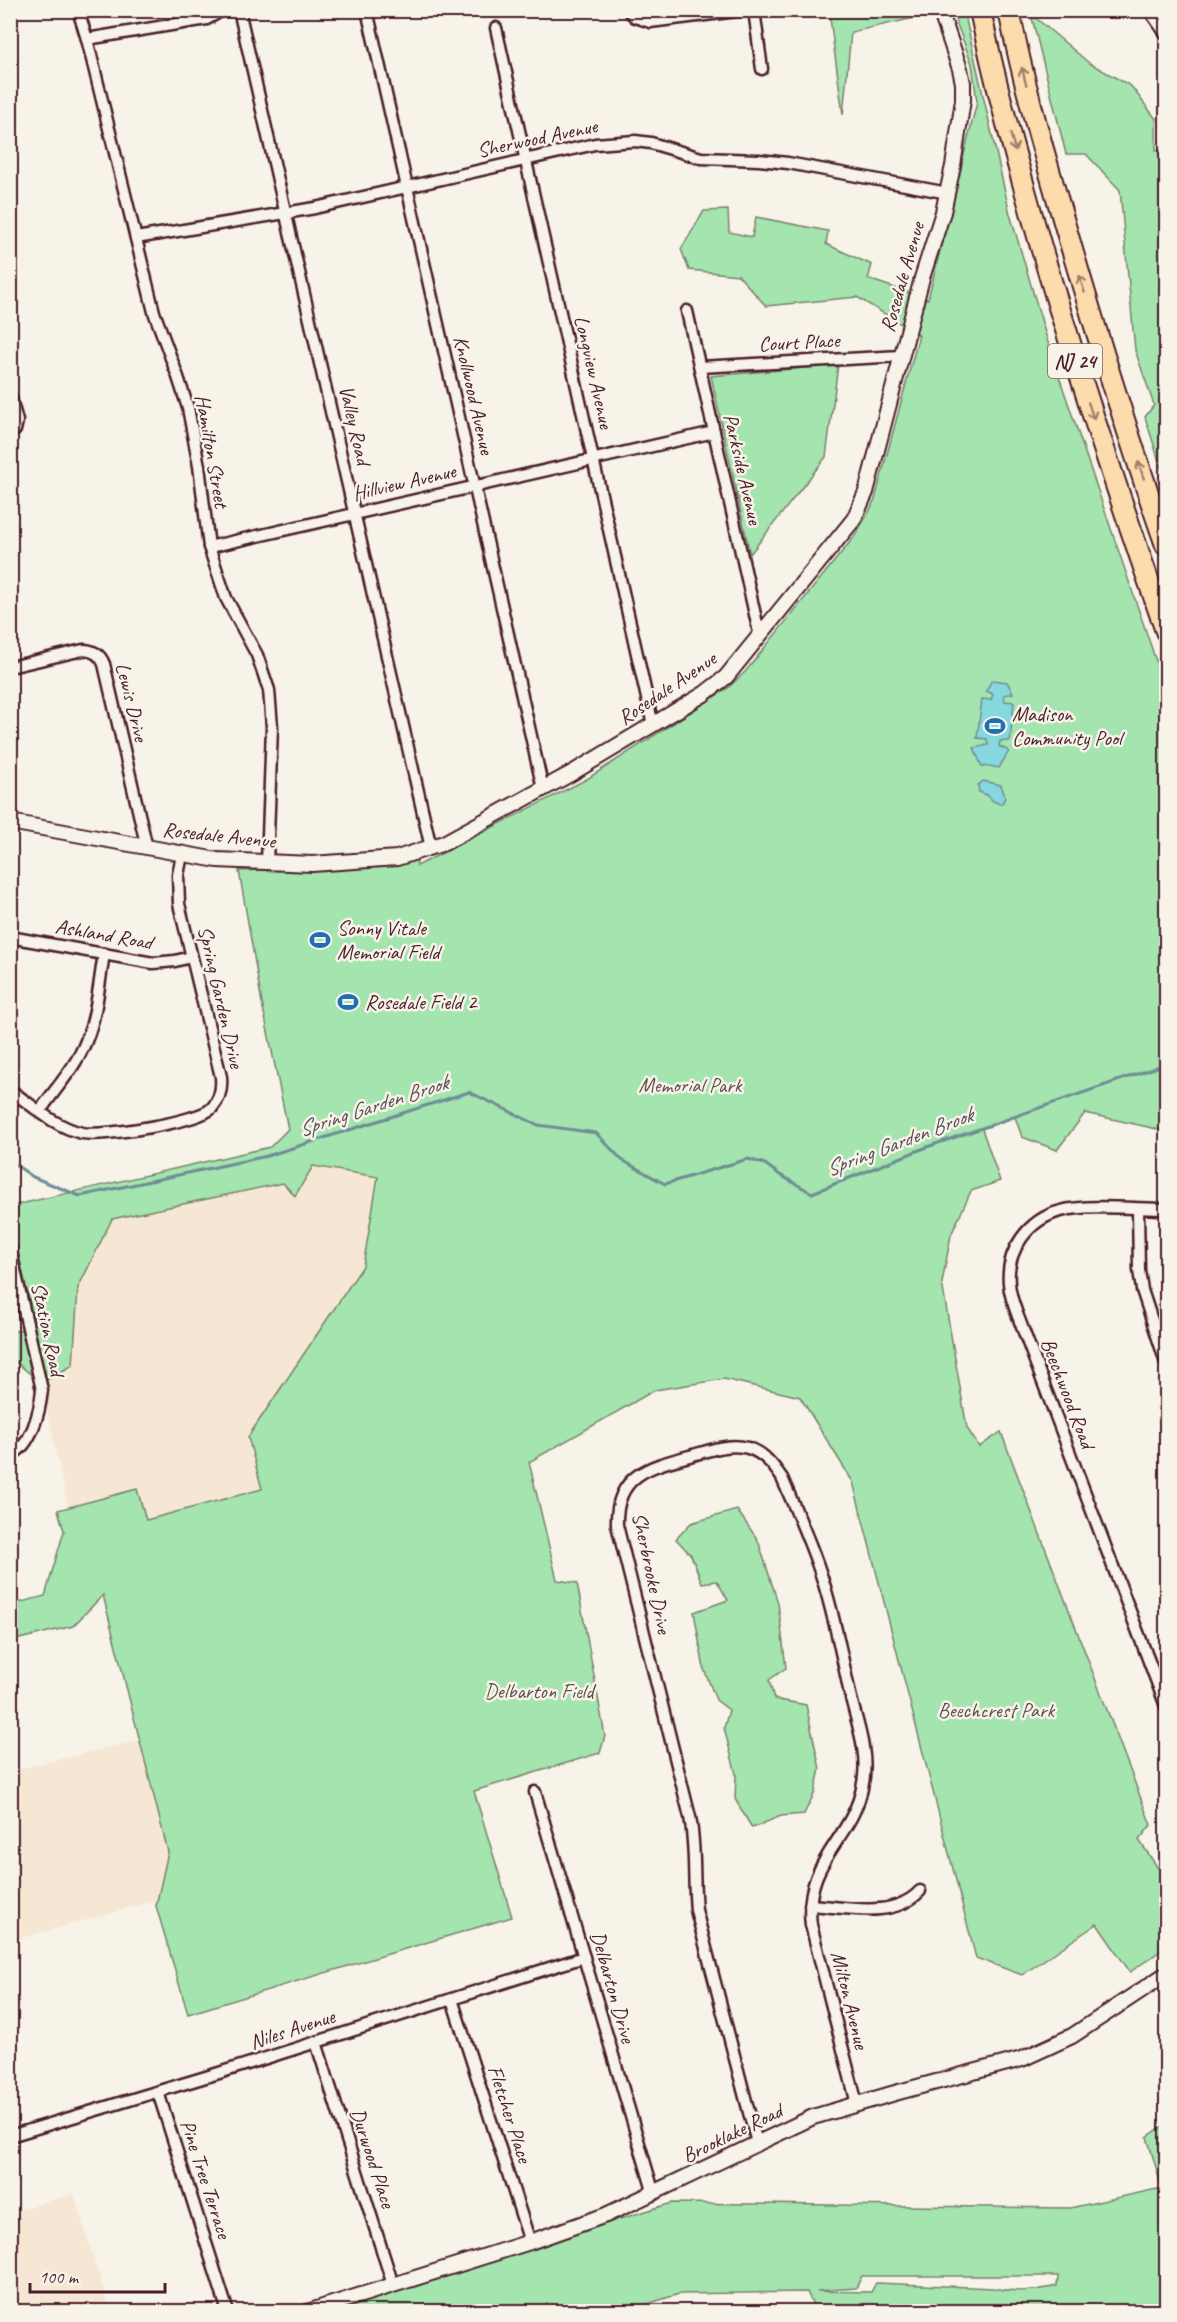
<svg xmlns="http://www.w3.org/2000/svg" width="1177" height="2322" font-family="Caveat,sans-serif">
<rect width="100%" height="100%" fill="#f7f3e8"/>
<filter id="ink" filterUnits="userSpaceOnUse"><feTurbulence type="fractalNoise" baseFrequency=".0167" numOctaves="2"/><feDisplacementMap in="SourceGraphic" scale="12" xChannelSelector="R" yChannelSelector="G"/><feConvolveMatrix kernelMatrix="1 2 1 2 8 2 1 2 1" color-interpolation-filters="sRGB"/></filter>
<g filter="url(#ink)">
<g fill="#f5e7d3">
<polygon points="312,1166 378,1177 363,1266 248,1437 262,1489 145,1520 137,1489 68,1507 41,1383 73,1364 78,1288 112,1219 283,1183"/>
<polygon points="140,1740 168,1852 158,1900 11,1941 10,1771"/>
<polygon points="74,2194 108,2305 85,2311 11,2311 11,2212"/>
</g>
<g fill="#a4e4ae" stroke="#77826c" stroke-width="1.5" fill-rule="evenodd">
<polygon points="829,11 946,11 851,32 843,115"/>
<polygon points="952,11 964,11 1010,214 1052,356 1166,690 1166,1131 1085,1113 1057,1150 1022,1137 1015,1117 982,1129 1000,1181 971,1191 951,1235 942,1283 967,1428 979,1447 1001,1432 1151,1825 1139,1840 1166,1880 1166,1947 1130,1972 1097,1924 1022,1975 976,1958 853,1482 800,1397 724,1379 655,1390 529,1462 557,1580 577,1583 605,1736 600,1753 474,1791 512,1917 188,2014 156,1906 168,1852 103,1595 73,1626 11,1641 10,1605 45,1596 64,1531 58,1510 137,1489 146,1520 262,1489 248,1437 363,1266 378,1177 313,1166 295,1196 283,1183 112,1219 78,1288 73,1365 41,1383 11,1358 11,1332 35,1326 11,1221 11,1206 270,1147 288,1129 262,1003 239,871 398,864 416,859 417,866 587,779 728,688 745,672 854,537 868,514 875,499 919,335 857,297 766,306 738,275 689,270 681,249 704,211 728,210 729,232 752,237 756,217 828,231 826,244 872,265 868,279 928,299 977,102 972,64"/>
<polygon points="1031,14 1089,63 1131,86 1156,119 1156,150 1166,151 1166,483 1145,417 1154,405 1135,350 1120,190 1086,154 1066,154"/>
<polygon points="838,365 826,457 750,554 711,376"/>
<polygon points="737,1510 758,1540 778,1603 786,1668 769,1680 774,1699 806,1705 820,1769 815,1792 804,1814 781,1816 752,1828 735,1799 736,1774 724,1728 729,1710 716,1700 704,1669 694,1612 728,1600 717,1581 702,1583 691,1555 676,1539 691,1523"/>
<path d="M 1166,2124 L 1166,2311 L 816,2311 L 807,2292 L 679,2294 L 622,2312 L 315,2312 L 672,2203 L 1070,2208 L 1162,2188 L 1147,2137 ZM 862,2276 L 1058,2276 L 1058,2277 L 1057,2286 C 1036,2291 1014,2293 993,2288 L 876,2283 L 871,2292 L 817,2291 L 856,2288 Z"/>
</g>
<g fill="#86d7de" stroke="#6e8d96" stroke-width="1.5">
<polygon points="992,680 1007,682 1013,693 1004,695 1005,701 1014,702 1010,741 1000,741 999,746 1009,751 999,768 990,766 982,767 974,748 988,745 987,739 977,738 982,699 991,700 993,694 986,691"/>
<polygon points="983,781 1001,785 1005,797 1003,802 1000,804 993,801 987,795 979,792 978,785"/>
</g>
<g fill="none" stroke-linecap="round" stroke-linejoin="round">
<polyline stroke="#6e8d96" stroke-width="3" points="10,1161 33,1177 80,1196 267,1156 469,1092 538,1125 596,1133 622,1160 665,1184 748,1159 765,1164 780,1175 812,1193 927,1147 1166,1064"/>
<g stroke="#4a1f2b" stroke-width="15">
<g id="minor">
<polyline points="78,10 87,39 154,312 178,377 188,408 199,466 209,547 226,598 257,655 269,690 272,727 267,863"/>
<polyline points="239,10 431,848"/>
<polyline points="367,10 543,789"/>
<polyline points="628,10 635,17 650,22 745,10"/>
<polyline points="754,10 762,69"/>
<polyline points="1149,10 1166,34"/>
<polyline points="496,28 653,725"/>
<polyline points="87,39 207,19 223,10"/>
<polyline points="136,238 315,208 595,144 635,141 651,143 701,158 759,160 788,163 948,193"/>
<polyline points="687,311 760,637"/>
<polyline points="700,367 901,356"/>
<polyline points="10,395 17,421 15,430 10,432"/>
<polyline points="209,547 714,432"/>
<path d="M 10,667 L 83,650 C 93,650 100,654 104,664 L 147,848"/>
<polyline points="10,937 153,963 175,961 191,957"/>
<path d="M 10,1090 C 33,1106 55,1127 82,1133 C 103,1137 198,1122 212,1108 C 220,1099 222,1088 221,1077 L 179,904 L 178,875 L 182,855"/>
<path d="M 40,1111 C 55,1089 76,1067 86,1041 C 97,1015 99,983 104,954"/>
<polyline points="1138,1209 1139,1270 1142,1290 1166,1363"/>
<path d="M 1166,1209 C 1138,1209 1087,1204 1061,1211 C 1029,1219 1006,1250 1009,1283 C 1010,1299 1017,1313 1022,1327 L 1166,1706"/>
<path d="M 10,1248 L 42,1390 C 40,1410 32,1447 10,1455"/>
<polyline points="535,1792 654,2194"/>
<path d="M 810,1905 C 846,1907 893,1920 920,1891"/>
<polyline points="452,1999 530,2242"/>
<polyline points="316,2042 393,2285"/>
<polyline points="158,2092 228,2312"/>
<polyline points="10,2136 219,2073 584,1957"/>
<path d="M 757,2143 L 696,1910 C 693,1879 696,1848 690,1817 L 617,1525 C 615,1473 652,1466 693,1455 C 711,1450 729,1443 748,1448 C 764,1453 773,1465 782,1478 C 797,1513 813,1547 824,1584 C 835,1620 842,1657 850,1694 C 857,1723 869,1754 863,1783 C 854,1840 803,1858 811,1925 L 857,2104"/>
</g>
</g>
<g stroke="#4a1f2b" stroke-width="18">
<g id="tertiary">
<polyline points="10,822 217,860 312,864 397,858 444,843 572,773 704,694 726,677 854,519 866,492 922,278 943,212 953,166 963,100 963,83 960,69 940,10"/>
<polyline points="307,2312 530,2242 606,2215 813,2117 895,2093 1022,2059 1072,2036 1166,1974"/>
</g>
</g>
<g stroke="#4a1f2b" stroke-width="24">
<g id="motorway">
<path d="M 980,10 C 995,83 1015,155 1035,226 C 1074,362 1119,497 1166,631"/>
<path d="M 1009,10 C 1025,93 1050,173 1073,253 C 1102,351 1132,449 1166,545"/>
</g>
</g>
<use href="#minor" stroke="#f7f3e8" stroke-width="10"/>
<use href="#tertiary" stroke="#f7f3e8" stroke-width="14"/>
<use href="#motorway" stroke="#fcdcac" stroke-width="20"/>
</g>
<defs><path id="oneway-shaft" d="M-6 0H5M1.5-3L5.5 0L1.5 3" fill="none" stroke-width="1.6" stroke-linecap="round" stroke-linejoin="round" transform="scale(1.5)"/></defs>
<g stroke="#a37e6c">
<use href="#oneway-shaft" transform="translate(1024 76) rotate(-104)"/>
<use href="#oneway-shaft" transform="translate(1013 143) rotate(75)"/>
<use href="#oneway-shaft" transform="translate(1082 284) rotate(-107)"/>
<use href="#oneway-shaft" transform="translate(1091 411) rotate(72)"/>
<use href="#oneway-shaft" transform="translate(1141 470) rotate(-108)"/>
</g>
</g>
<defs>
<g id="stadium-bare" transform="scale(1.62)"><path d="M0-5a6.5 5 0 1 0 0 10a6.5 5 0 1 0 0-10ZM-3.5-1.8h7v3.6h-7Z" fill="#1f6fb2" stroke="#f7f3e8" stroke-width="2.5" paint-order="stroke"/></g>
</defs>
<g fill-rule="evenodd">
<use href="#stadium-bare" x="995" y="726"/>
<use href="#stadium-bare" x="320" y="940"/>
<use href="#stadium-bare" x="348" y="1002"/>
</g>
<g text-anchor="middle" dominant-baseline="central" stroke-width="5" stroke-linejoin="round" paint-order="stroke">
<rect fill="#f7f3e8" stroke="#7e5f64" stroke-width="1.5" x="1048" y="344" width="54" height="34" rx="4.5"/>
<g font-size="20" font-weight="bold" fill="#4a1f2b">
<text x="1075" y="361">NJ 24</text>
</g>
<g font-size="21" fill="#4a1f2b" stroke="#f7f3e8">
<text transform="translate(537 138) rotate(-12)">Sherwood Avenue</text>
<text transform="translate(902 277) rotate(-74)">Rosedale Avenue</text>
<text transform="translate(799 342) rotate(-3)">Court Place</text>
<text transform="translate(594 372) rotate(77)">Longview Avenue</text>
<text transform="translate(474 395) rotate(77)">Knollwood Avenue</text>
<text transform="translate(355 425) rotate(77)">Valley Road</text>
<text transform="translate(212 451) rotate(80)">Hamilton Street</text>
<text transform="translate(743 469) rotate(77)">Parkside Avenue</text>
<text transform="translate(404 482) rotate(-13)">Hillview Avenue</text>
<text transform="translate(667 688) rotate(-34)">Rosedale Avenue</text>
<text transform="translate(132 702) rotate(76)">Lewis Drive</text>
<text transform="translate(219 835) rotate(6)">Rosedale Avenue</text>
<text transform="translate(104 934) rotate(10)">Ashland Road</text>
<text transform="translate(221 997) rotate(77)">Spring Garden Drive</text>
<text transform="translate(48 1329) rotate(78)">Station Road</text>
<text transform="translate(1068 1393) rotate(69)">Beechwood Road</text>
<text transform="translate(652 1573) rotate(78)">Sherbrooke Drive</text>
<text transform="translate(613 1987) rotate(74)">Delbarton Drive</text>
<text transform="translate(850 2000) rotate(76)">Milton Avenue</text>
<text transform="translate(292 2029) rotate(-18)">Niles Avenue</text>
<text transform="translate(510 2114) rotate(72)">Fletcher Place</text>
<text transform="translate(732 2133) rotate(-26)">Brooklake Road</text>
<text transform="translate(373 2158) rotate(72)">Durwood Place</text>
<text transform="translate(206 2179) rotate(72)">Pine Tree Terrace</text>
</g>
<g font-size="21" fill="#4a1f2b" stroke="#f7f3e8" text-anchor="start">
<text x="1012" y="714">Madison<tspan x="1012" dy="24">Community Pool</tspan></text>
<text x="337" y="928">Sonny Vitale<tspan x="337" dy="24">Memorial Field</tspan></text>
<text x="365" y="1002">Rosedale Field 2</text>
</g>
<g font-size="21" fill="#60504c" stroke="#f7f3e8">
<text x="690" y="1085">Memorial Park</text>
<text x="539" y="1691">Delbarton Field</text>
<text x="996" y="1710">Beechcrest Park</text>
</g>
<g font-size="22" font-style="italic" fill="#594d58" stroke="#f7f3e8">
<text transform="translate(373 1106) rotate(-18)">Spring Garden Brook</text>
<text transform="translate(899 1142) rotate(-21)">Spring Garden Brook</text>
</g>
</g>
<rect width="1177" height="2322" fill="none" stroke="#f7f3e8" stroke-width="36"/>
<rect x="18" y="18" width="1141" height="2286" fill="none" stroke="#4a1f2b" stroke-width="2" filter="url(#ink)"/>
<path d="M30 2283v9h135v-9" fill="none" stroke="#4a1f2b" stroke-width="3"/>
<text x="39" y="2283" font-size="18" fill="#4a1f2b" stroke="#f7f3e8" stroke-width="4.5" paint-order="stroke">100 m</text>
</svg>
